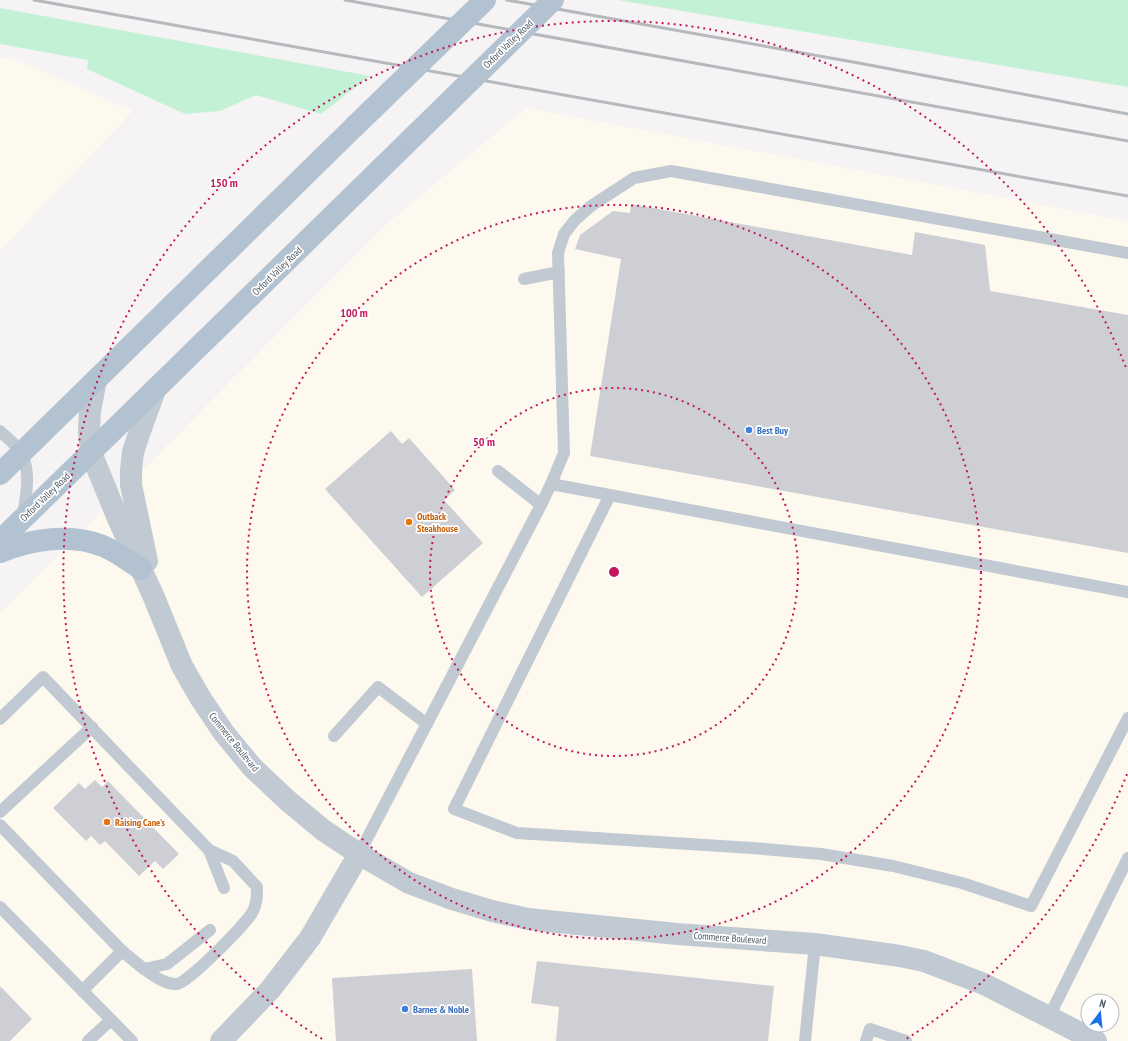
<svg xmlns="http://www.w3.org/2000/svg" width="1128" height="1041" font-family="'PT Sans Narrow',sans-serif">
<rect width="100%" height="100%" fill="#f5f3f3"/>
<g fill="#fdf9ef" fill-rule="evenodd">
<polygon points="0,57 14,59 133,111 0,251"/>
<path d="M 526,108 L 1128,221 L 1128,1041 L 0,1041 L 0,613 L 389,222 ZM 1088,1001 L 1112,1001 L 1112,1025 L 1088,1025 Z"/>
</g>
<g fill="#c3f1d5">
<polygon points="618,0 1128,0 1128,87"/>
<polygon points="0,8 370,76 321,114 256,95 220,111 185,114 87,69 88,60 0,44"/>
</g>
<g fill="#cdcfd5">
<polygon points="631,204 912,255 915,232 985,245 990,291 1128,315 1128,553 590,456 621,259 575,249 580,235 613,211 630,213"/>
<polygon points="391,431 402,444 409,438 455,490 444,500 483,543 422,597 325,489"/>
<polygon points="95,780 102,787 108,781 179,854 163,869 155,861 139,876 105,841 100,845 91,836 86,841 53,808 79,783 85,789"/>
<polygon points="537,961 774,986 768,1041 556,1041 559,1007 531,1003"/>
<polygon points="472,969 477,1041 336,1041 332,978"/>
<polygon points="0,986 32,1019 10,1041 0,1041"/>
</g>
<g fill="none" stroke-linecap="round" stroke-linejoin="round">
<g stroke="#c1cad2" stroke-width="12">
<polyline points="524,279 559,272"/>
<path d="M 0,431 C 6,437 19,447 22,454 C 31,473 26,496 23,516"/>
<polyline points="498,471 541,505"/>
<polyline points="551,484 1128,592"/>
<polyline points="610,495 454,809 517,833 752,848 821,854 893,866 962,883 1031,906 1128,718"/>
<polyline points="0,719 43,677 209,850 224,888"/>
<polyline points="334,736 378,687 427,724"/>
<polyline points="0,812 92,727"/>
<polyline points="0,825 122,951 82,991"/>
<polyline points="359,854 541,505 551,484 564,453 558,253 564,234 575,220 591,206 634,178 671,171 1128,253"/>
<polyline points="0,907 132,1041"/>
<polyline points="122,951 144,969 167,964 210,930"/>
<path d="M 144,969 C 153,975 165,985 177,984 C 188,983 248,922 253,911 C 257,903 257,896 257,887 L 233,861 L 209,850"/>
<polyline points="1049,1017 1128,858"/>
<polyline points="88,1041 111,1020"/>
<polyline points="805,1041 815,944"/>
<polyline points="866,1041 870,1029 906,1041"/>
</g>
<g stroke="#c1cad2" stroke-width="22">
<polyline points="96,380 90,411 89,430 91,453 119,521 153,595 182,666 201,699 224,733 252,767 287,800 323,830 359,854 409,883 452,899 492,911 528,919 677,934 815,944 900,956 924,961 984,984 1096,1041"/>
<polyline points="147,561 131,485 131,470 133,452 140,431 155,390"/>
<polyline points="221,1041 270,990 310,938 359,854"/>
</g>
<g stroke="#b3c2d1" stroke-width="22">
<polyline points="0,474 355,126"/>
<polyline points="0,541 412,138"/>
<path d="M 0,552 C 32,539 70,533 103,546 C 117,552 129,561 141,569"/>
</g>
<g stroke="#b5b8bd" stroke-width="3">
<polyline points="34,0 1128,196"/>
<polyline points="345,0 1128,141"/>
<polyline points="507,0 864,64 1128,114"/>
</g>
<g stroke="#b3c2d1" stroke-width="22">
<polyline points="355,126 485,0"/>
<polyline points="412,138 553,0"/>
</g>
</g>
<g fill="none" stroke="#c2185b" stroke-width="2" stroke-dasharray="2 4">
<circle cx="614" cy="572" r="184"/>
<circle cx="614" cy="572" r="367"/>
<path d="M1127 774A551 551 0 0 1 906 1039M322 1039A551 551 0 1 1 1127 370"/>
</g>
<g fill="#3f7fe0" stroke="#fff" stroke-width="1.5">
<circle cx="749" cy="430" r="4"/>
<circle cx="405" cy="1009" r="4"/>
</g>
<g fill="#e8710a" stroke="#fff" stroke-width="1.5">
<circle cx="409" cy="522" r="4"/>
<circle cx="107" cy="822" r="4"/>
</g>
<g text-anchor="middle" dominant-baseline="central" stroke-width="3.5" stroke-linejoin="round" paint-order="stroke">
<g font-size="10" fill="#4a5661" stroke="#fff">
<text transform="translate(508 44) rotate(-44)">Oxford Valley Road</text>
<text transform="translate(277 271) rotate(-44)">Oxford Valley Road</text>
<text transform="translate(45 497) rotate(-44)">Oxford Valley Road</text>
<text transform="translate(234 742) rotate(51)">Commerce Boulevard</text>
<text transform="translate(730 938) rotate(4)">Commerce Boulevard</text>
</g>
<g font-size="10" font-weight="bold" fill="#366cbe" stroke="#fff" text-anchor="start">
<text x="757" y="430">Best Buy</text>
<text x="413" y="1009">Barnes &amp; Noble</text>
</g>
<g font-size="10" font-weight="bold" fill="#c56008" stroke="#fff" text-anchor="start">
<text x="417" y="516">Outback<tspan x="417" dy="12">Steakhouse</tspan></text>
<text x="115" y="822">Raising Cane's</text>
</g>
</g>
<circle cx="614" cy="572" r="6" fill="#c2185b" stroke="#fff" stroke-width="2"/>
<g font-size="12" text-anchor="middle" font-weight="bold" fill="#c2185b" stroke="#fff" stroke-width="3.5" stroke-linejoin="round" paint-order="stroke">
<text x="224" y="187">150 m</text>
<text x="354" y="317">100 m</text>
<text x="484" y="446">50 m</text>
</g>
<g transform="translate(1100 1013) rotate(16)"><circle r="19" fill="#ffffff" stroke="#b7bbc0"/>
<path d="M0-3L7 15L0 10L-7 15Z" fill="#1a73e8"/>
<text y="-6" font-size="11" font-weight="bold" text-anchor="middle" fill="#4a5661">N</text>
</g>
</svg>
